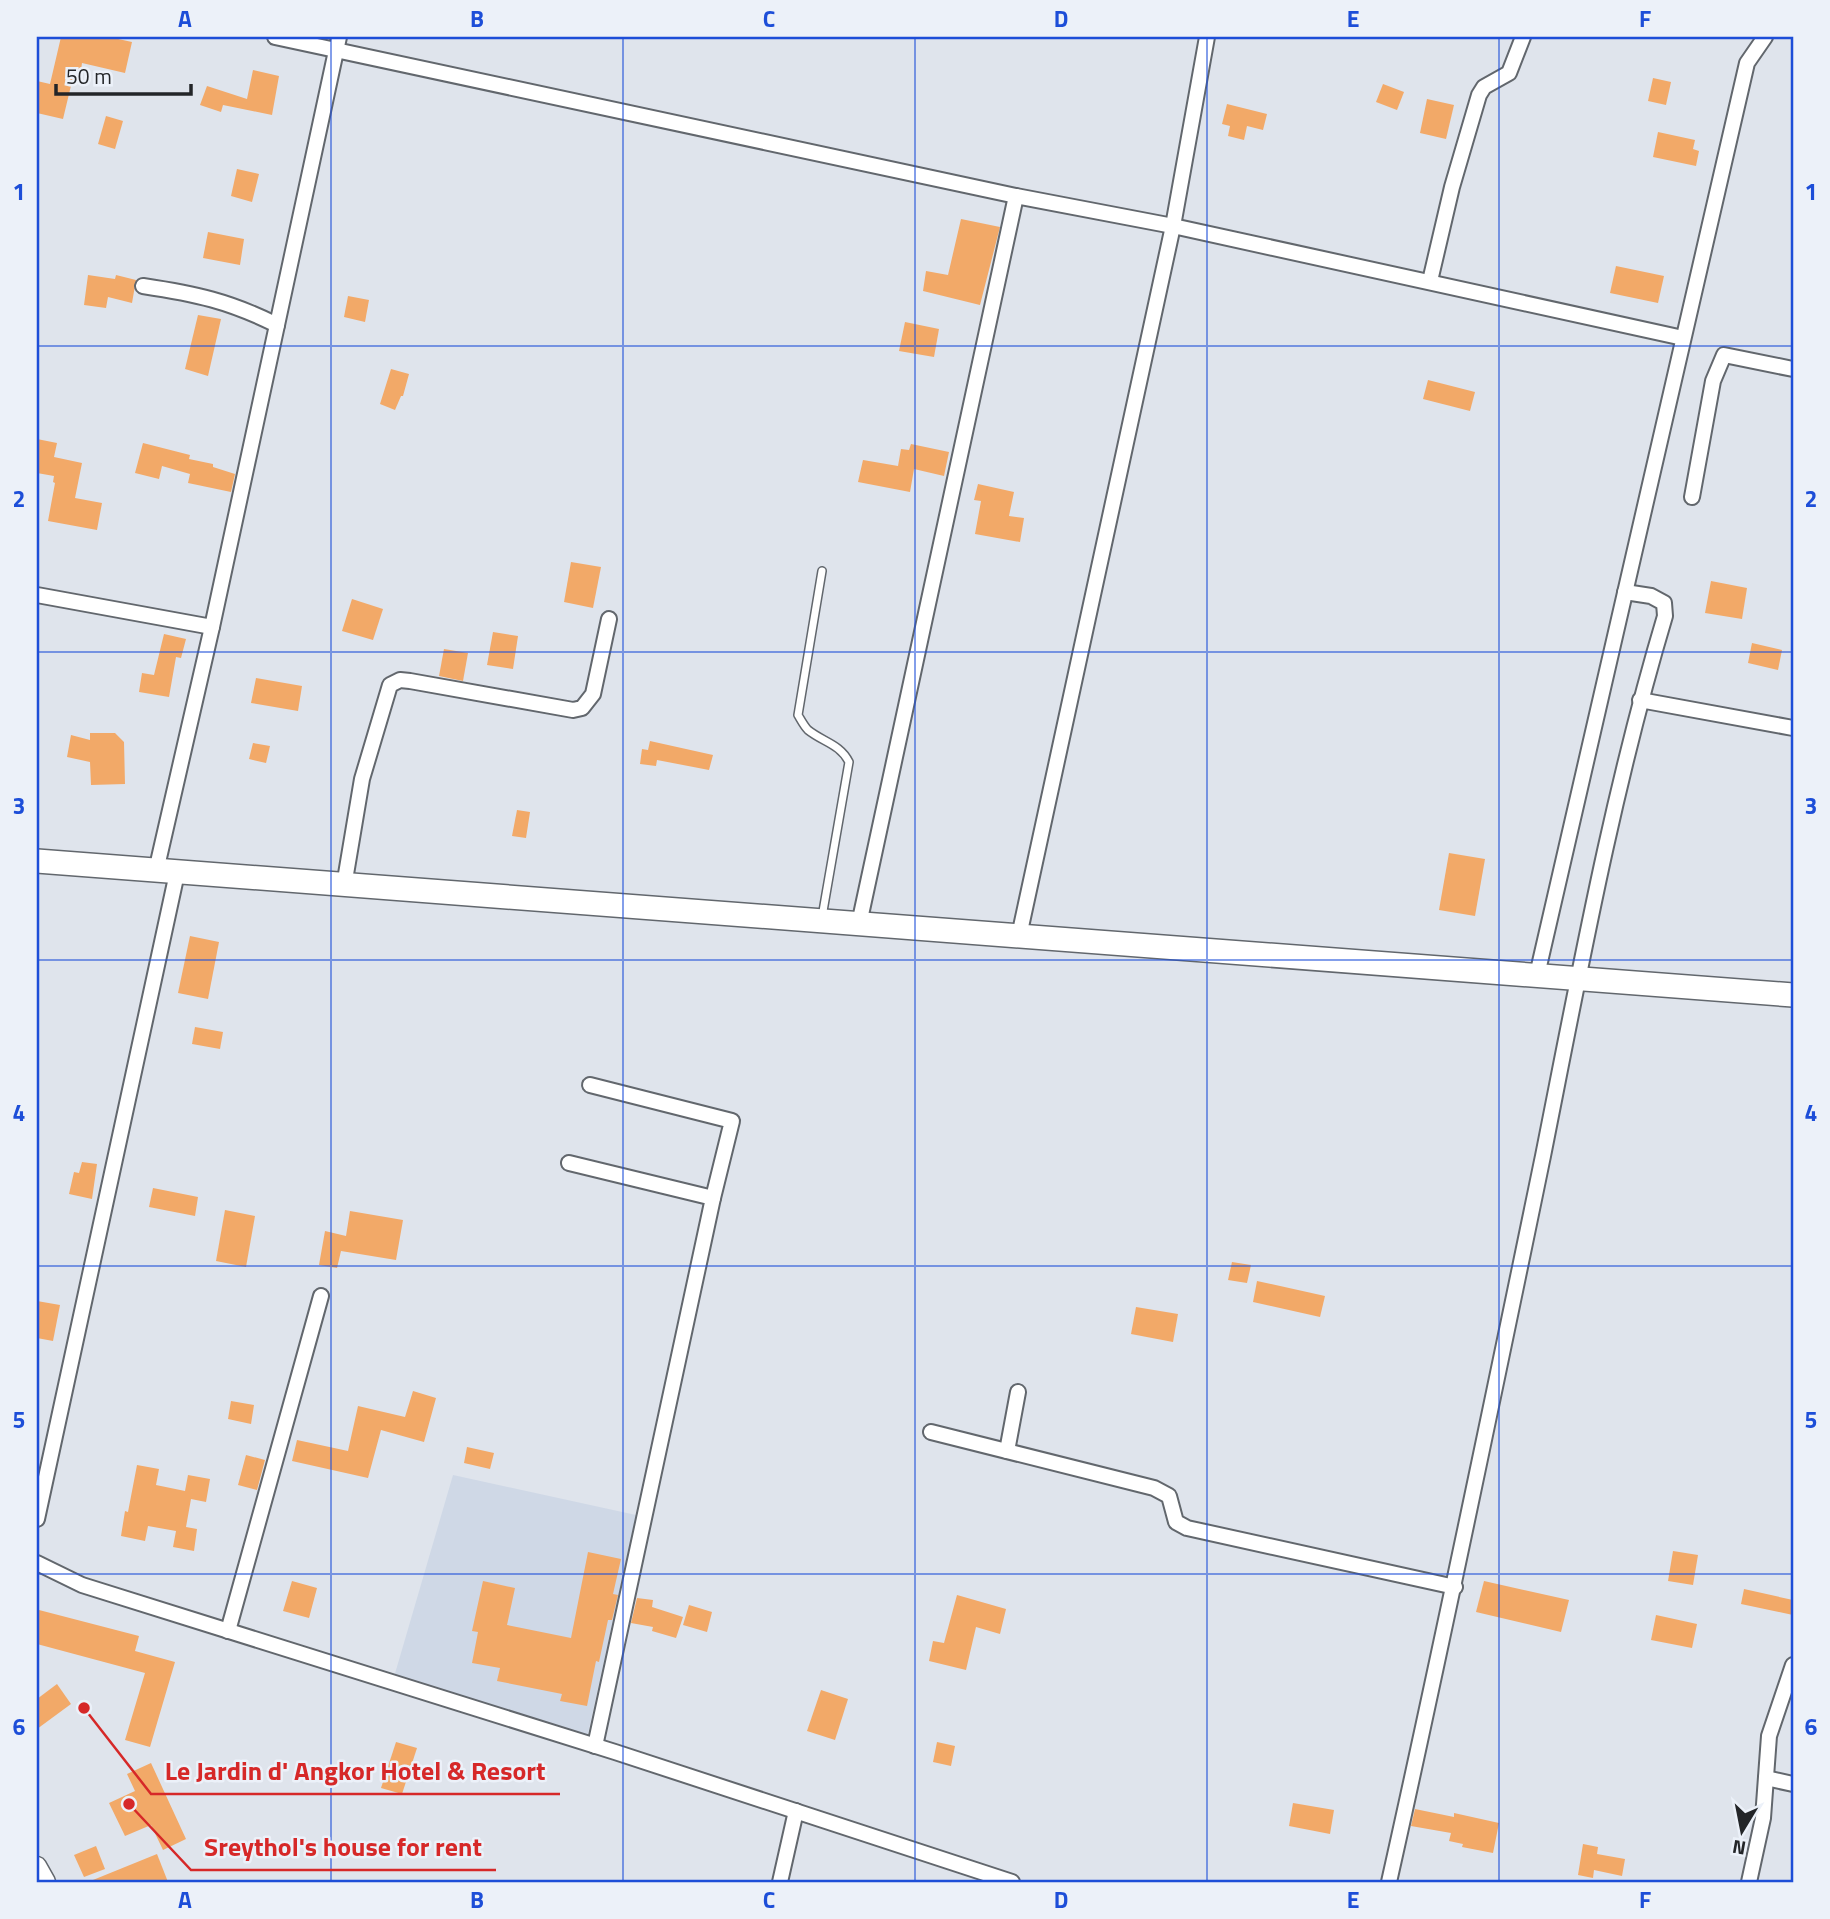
<svg xmlns="http://www.w3.org/2000/svg" width="1830" height="1919" font-family="'Titillium Web',sans-serif">
<rect width="100%" height="100%" fill="#dfe4ec"/>
<polygon fill="#cfd8e6" points="453,1475 636,1515 587,1738 394,1677"/>
<g fill="#f2a968">
<polygon points="61,37 109,37 132,42 125,73 82,63 81,70 75,69 63,119 37,113 37,81 50,84"/>
<polygon points="253,70 279,76 272,115 223,105 221,112 200,105 207,86 247,99"/>
<polygon points="1653,78 1671,82 1666,105 1648,101"/>
<polygon points="1383,84 1404,92 1397,110 1376,102"/>
<polygon points="1427,99 1454,105 1446,139 1420,133"/>
<polygon points="1227,104 1267,114 1263,130 1247,126 1244,140 1228,136 1230,126 1222,124"/>
<polygon points="106,116 123,121 115,149 98,144"/>
<polygon points="1658,132 1695,140 1693,149 1699,151 1696,166 1653,157"/>
<polygon points="237,169 259,174 252,202 231,196"/>
<polygon points="961,219 1000,227 980,305 923,291 926,271 948,275"/>
<polygon points="208,232 244,239 240,265 203,258"/>
<polygon points="1616,266 1664,276 1658,303 1610,293"/>
<polygon points="88,275 115,279 116,275 136,280 132,303 108,297 106,308 84,305"/>
<polygon points="348,296 369,300 365,322 344,317"/>
<polygon points="198,315 221,319 208,376 185,369"/>
<polygon points="905,322 939,329 934,357 899,351"/>
<polygon points="391,369 409,374 403,396 401,396 395,410 380,404"/>
<polygon points="1428,380 1475,392 1470,411 1423,399"/>
<polygon points="37,439 57,443 54,457 82,463 75,498 102,503 97,530 48,521 55,483 53,482 54,476 37,473"/>
<polygon points="143,443 190,455 189,459 213,464 213,467 235,474 231,492 188,483 190,474 162,466 159,479 135,473"/>
<polygon points="911,444 949,452 944,476 914,469 910,492 858,482 863,460 898,466 901,449 909,450"/>
<polygon points="978,484 1014,492 1009,516 1024,518 1020,542 975,534 981,501 974,500"/>
<polygon points="571,562 601,567 593,608 564,602"/>
<polygon points="1711,581 1747,588 1742,619 1705,613"/>
<polygon points="352,599 383,609 373,640 342,631"/>
<polygon points="493,632 518,636 513,669 487,665"/>
<polygon points="164,634 186,639 181,658 176,657 169,697 139,692 142,673 154,675"/>
<polygon points="1752,643 1782,650 1778,670 1748,663"/>
<polygon points="444,649 468,653 463,681 439,676"/>
<polygon points="256,678 302,686 298,711 251,703"/>
<polygon points="90,733 115,733 124,742 125,784 91,785 90,762 67,757 71,735 90,740"/>
<polygon points="650,741 713,755 709,770 657,760 656,766 640,764 642,749 648,750"/>
<polygon points="253,743 270,746 266,763 249,759"/>
<polygon points="517,810 530,812 526,838 512,836"/>
<polygon points="1449,853 1485,859 1475,916 1439,910"/>
<polygon points="190,936 219,942 208,999 178,993"/>
<polygon points="195,1027 223,1032 220,1049 192,1044"/>
<polygon points="82,1162 97,1164 92,1199 69,1194 74,1172 79,1173"/>
<polygon points="153,1188 198,1197 195,1216 149,1207"/>
<polygon points="225,1210 255,1216 246,1267 216,1261"/>
<polygon points="350,1211 403,1220 396,1260 341,1251 337,1268 319,1265 325,1231 346,1236"/>
<polygon points="1232,1262 1251,1265 1247,1283 1228,1280"/>
<polygon points="1257,1281 1325,1296 1320,1317 1253,1302"/>
<polygon points="37,1301 60,1305 53,1341 37,1338"/>
<polygon points="1136,1307 1178,1314 1173,1342 1131,1334"/>
<polygon points="413,1391 436,1398 424,1442 381,1430 368,1478 292,1461 297,1440 348,1451 358,1406 405,1417"/>
<polygon points="231,1401 254,1405 251,1424 228,1419"/>
<polygon points="467,1447 494,1453 490,1469 464,1463"/>
<polygon points="246,1455 265,1460 257,1490 238,1485"/>
<polygon points="137,1465 159,1469 156,1485 185,1491 188,1475 210,1479 206,1502 191,1499 186,1527 197,1529 194,1551 173,1547 176,1531 148,1526 145,1541 121,1536 125,1511 128,1512"/>
<polygon points="1673,1551 1698,1555 1693,1585 1668,1581"/>
<polygon points="588,1552 621,1559 613,1594 618,1595 612,1620 608,1620 599,1662 596,1661 587,1706 560,1701 562,1694 497,1681 500,1668 472,1663 478,1632 472,1631 483,1581 515,1588 507,1625 571,1638"/>
<polygon points="292,1581 317,1588 309,1618 283,1611"/>
<polygon points="1484,1581 1569,1600 1561,1632 1476,1612"/>
<polygon points="1744,1589 1793,1600 1793,1615 1741,1604"/>
<polygon points="957,1595 1006,1609 1000,1634 976,1627 966,1670 929,1661 933,1641 944,1643"/>
<polygon points="637,1598 653,1600 652,1607 683,1617 676,1638 652,1631 653,1627 631,1623"/>
<polygon points="689,1605 712,1612 707,1632 683,1625"/>
<polygon points="39,1610 139,1636 135,1651 175,1662 150,1747 125,1740 145,1673 37,1644 37,1619"/>
<polygon points="1656,1615 1697,1624 1692,1648 1651,1640"/>
<polygon points="57,1684 71,1704 37,1729 37,1699"/>
<polygon points="821,1690 848,1699 835,1740 807,1731"/>
<polygon points="396,1742 417,1748 402,1794 381,1788"/>
<polygon points="937,1742 955,1746 951,1766 933,1762"/>
<polygon points="151,1763 186,1839 163,1850 151,1825 125,1836 109,1803 135,1791 127,1774"/>
<polygon points="1293,1803 1334,1810 1330,1834 1289,1826"/>
<polygon points="1415,1809 1454,1817 1454,1813 1499,1823 1493,1853 1462,1847 1463,1844 1449,1841 1451,1833 1411,1826"/>
<polygon points="1583,1844 1598,1847 1597,1854 1625,1859 1622,1876 1594,1870 1593,1878 1578,1875"/>
<polygon points="96,1846 105,1869 84,1877 74,1855"/>
<polygon points="157,1854 168,1882 88,1882"/>
</g>
<g fill="none" stroke-linecap="round" stroke-linejoin="round">
<g stroke="#62676d" stroke-width="10">
<path id="service" d="M 822,917 L 849,762 C 840,744 823,742 808,730 C 804,726 801,720 798,715 L 822,571"/>
</g>
<g stroke="#62676d" stroke-width="18">
<g id="minor">
<polyline points="275,37 1016,196 1173,226 1683,338"/>
<polyline points="1430,281 1452,187 1479,95 1484,87 1509,73 1523,37"/>
<path d="M 143,286 C 196,294 229,301 277,325"/>
<polyline points="1692,497 1713,381 1724,355 1793,369"/>
<polyline points="37,595 212,627"/>
<polyline points="1640,700 1793,728"/>
<polyline points="156,871 212,627 339,37"/>
<polyline points="344,886 362,779 390,685 400,680 410,681 573,710 582,708 593,694 609,619"/>
<polyline points="859,924 1016,196"/>
<polyline points="1019,936 1173,226 1207,37"/>
<polyline points="1537,975 1747,63 1765,37"/>
<polyline points="590,1085 732,1121 713,1198"/>
<polyline points="569,1163 713,1198 595,1746"/>
<polyline points="931,1432 1154,1488 1169,1496 1176,1522 1187,1528 1455,1587"/>
<polyline points="1007,1451 1018,1392"/>
<polyline points="37,1519 177,873"/>
<polyline points="37,1563 82,1585 615,1752 1012,1882"/>
<polyline points="228,1631 321,1296"/>
<polyline points="1766,1778 1793,1784"/>
<polyline points="780,1882 796,1811"/>
<path d="M 1389,1882 C 1443,1641 1493,1398 1543,1156 C 1579,975 1612,793 1665,616 L 1664,603 L 1651,596 L 1625,592"/>
<polyline points="1749,1882 1763,1818 1769,1736 1793,1665"/>
</g>
</g>
<g stroke="#62676d" stroke-width="21">
<polyline id="tertiary" points="37,1866 46,1882"/>
</g>
<g stroke="#62676d" stroke-width="26">
<polyline id="trunk" points="37,861 1793,995"/>
</g>
<use href="#service" stroke="#fff" stroke-width="7"/>
<use href="#minor" stroke="#fff" stroke-width="14"/>
<use href="#tertiary" stroke="#fff" stroke-width="18"/>
<use href="#trunk" stroke="#fff" stroke-width="23"/>
</g>
<path fill="none" stroke="#1d4ed8" stroke-width="2" stroke-opacity="0.55" d="M 331,37 L 331,1882M 623,37 L 623,1882M 915,37 L 915,1882M 1207,37 L 1207,1882M 1499,37 L 1499,1882M 37,346 L 1793,346M 37,652 L 1793,652M 37,960 L 1793,960M 37,1266 L 1793,1266M 37,1574 L 1793,1574"/>
<path fill="none" stroke="#d62828" stroke-width="2.5" d="M84 1708L151 1794H560M129 1804L191 1870H496"/>
<g fill="#d62828" stroke="#ecf1f9" stroke-width="2.5">
<circle cx="84" cy="1708" r="7"/>
<circle cx="129" cy="1804" r="7"/>
</g>
<g font-size="26" text-anchor="middle" font-weight="bold" fill="#d62828" stroke="#ecf1f9" stroke-width="5" stroke-linejoin="round" paint-order="stroke">
<text x="355" y="1780">Le Jardin d' Angkor Hotel &amp; Resort</text>
<text x="343" y="1856">Sreythol's house for rent</text>
</g>
<rect width="1830" height="1919" fill="none" stroke="#ecf1f9" stroke-width="77"/>
<g transform="translate(1742 1831) rotate(190)" stroke="#ecf1f9" stroke-width="5" paint-order="stroke">
<path d="M0-5L12 26L0 18L-12 26Z" fill="#232528"/>
<text y="-10" font-size="19" font-weight="bold" text-anchor="middle" fill="#232528">N</text>
</g>
<path d="M56 84v10h135v-10" fill="none" stroke="#232528" stroke-width="3.5"/>
<text x="66" y="84" font-size="21" fill="#232528" stroke="#ecf1f9" stroke-width="5" paint-order="stroke">50 m</text>
<rect x="38" y="38" width="1754" height="1843" fill="none" stroke="#1d4ed8" stroke-width="2.5"/>
<g font-size="23" text-anchor="middle" font-weight="bold" fill="#1d4ed8">
<text x="185" y="27">A</text>
<text x="477" y="27">B</text>
<text x="769" y="27">C</text>
<text x="1061" y="27">D</text>
<text x="1353" y="27">E</text>
<text x="1645" y="27">F</text>
<text x="19" y="200">1</text>
<text x="1811" y="200">1</text>
<text x="19" y="507">2</text>
<text x="1811" y="507">2</text>
<text x="19" y="814">3</text>
<text x="1811" y="814">3</text>
<text x="19" y="1121">4</text>
<text x="1811" y="1121">4</text>
<text x="19" y="1428">5</text>
<text x="1811" y="1428">5</text>
<text x="19" y="1735">6</text>
<text x="1811" y="1735">6</text>
<text x="185" y="1908">A</text>
<text x="477" y="1908">B</text>
<text x="769" y="1908">C</text>
<text x="1061" y="1908">D</text>
<text x="1353" y="1908">E</text>
<text x="1645" y="1908">F</text>
</g>
</svg>
